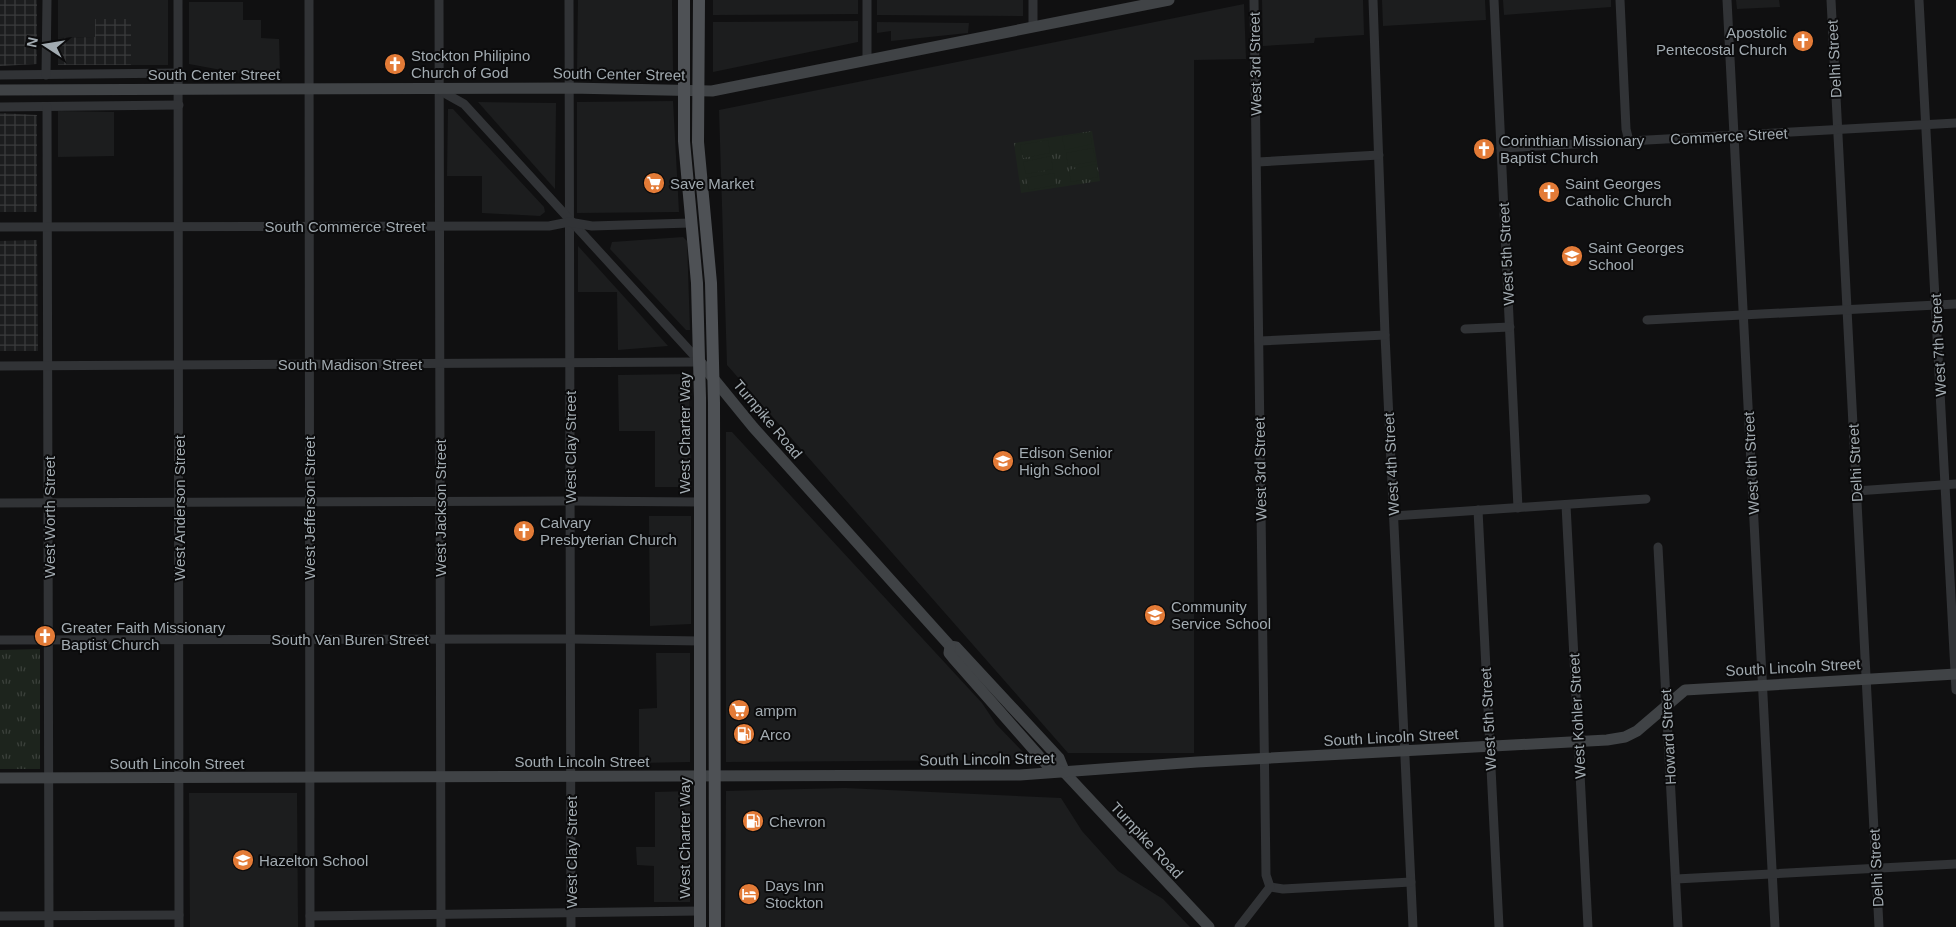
<svg xmlns="http://www.w3.org/2000/svg" width="1956" height="927" font-family="Arial,sans-serif">
<defs>
<pattern id="industrial-grid" width="8" height="8" patternUnits="userSpaceOnUse" patternTransform="scale(1.25)"><rect width="8" height="8" fill="#1c1d1e"/><path d="M0 4h8M4 0v8" fill="none" stroke="#3a3b3c"/></pattern>
<pattern id="grass-tufts" width="24" height="20" patternUnits="userSpaceOnUse" patternTransform="scale(1.25)"><rect width="24" height="20" fill="#1d241d"/><path d="M3 7l-1-3M5 7V3M7 7l1-3M15 17l-1-3M17 17v-4M19 17l1-3" fill="none" stroke="#3b413b"/></pattern>
</defs>
<rect width="100%" height="100%" fill="#101011"/>
<g fill="#1c1d1e">
<polygon points="58,0 168,0 168,65 131,65 131,19 95,37 58,38"/>
<polygon points="578,0 672,0 673,72 577,73"/>
<polygon points="713,0 858,0 858,14 713,15"/>
<polygon points="877,0 1023,0 1023,16 877,15"/>
<polygon points="1262,0 1363,0 1364,35 1315,38 1314,43 1263,46"/>
<polygon points="1382,0 1485,0 1486,20 1383,26"/>
<polygon points="1503,0 1611,0 1611,7 1504,15"/>
<polygon points="1736,0 1779,0 1780,7 1737,9"/>
<polygon points="189,2 243,2 243,20 261,20 261,38 279,39 280,74 243,74 189,64"/>
<polygon points="1244,4 1246,59 1194,60 1194,753 1068,753 727,365 719,110"/>
<polygon points="858,21 858,42 713,72 713,22"/>
<polygon points="877,22 969,23 968,33 891,41 891,31 877,33"/>
<polygon points="673,101 679,212 577,213 577,102"/>
<polygon points="478,102 556,103 555,189"/>
<polygon points="448,109 453,109 544,207 545,212 540,216 482,213 482,176 447,176"/>
<polygon points="58,111 114,112 114,156 58,157"/>
<polygon points="683,237 687,241 690,330 686,330 610,249 612,242"/>
<polygon points="578,246 636,310 668,346 618,350 617,292 578,292"/>
<polygon points="689,374 691,487 655,487 655,431 619,431 618,375"/>
<polygon points="726,432 732,432 982,703 996,724 1023,752 1019,760 726,762"/>
<polygon points="649,516 691,516 691,624 650,626"/>
<polygon points="656,653 690,653 690,762 639,763 639,709 657,708"/>
<polygon points="845,788 1061,798 1082,831 1118,871 1163,899 1190,927 725,927 726,791"/>
<polygon points="690,791 690,902 654,902 654,866 637,865 636,847 655,847 655,792"/>
<polygon points="189,793 297,793 298,927 190,927"/>
</g>
<g fill="url(#industrial-grid)">
<polygon points="0,0 37,0 37,64 0,66"/>
<polygon points="95,19 131,19 131,65 58,65 58,38 95,37"/>
<polygon points="0,113 37,115 37,212 0,212"/>
<polygon points="37,240 38,351 0,351 0,241"/>
</g>
<g fill="url(#grass-tufts)">
<polygon points="1092,131 1100,181 1021,193 1014,143"/>
<polygon points="40,649 40,769 0,769 0,650"/>
</g>
<g fill="#1d241d">
<polygon points="1090,132 1092,144 1065,150 1062,137"/>
<polygon points="1048,140 1050,153 1023,158 1020,145"/>
<polygon points="1093,148 1096,161 1068,166 1066,153"/>
<polygon points="1051,156 1053,169 1026,174 1023,162"/>
<polygon points="1096,164 1098,177 1071,182 1069,170"/>
<polygon points="1054,173 1056,185 1029,190 1026,178"/>
</g>
<g fill="none" stroke-linecap="round" stroke-linejoin="round">
<g stroke="#313336" stroke-width="9">
<polyline points="178,0 179,927"/>
<polyline points="309,0 310,927"/>
<polyline points="439,0 441,927"/>
<polyline points="569,0 571,927"/>
<polyline points="867,0 867,60"/>
<polyline points="1033,0 1033,27"/>
<polyline points="1373,0 1385,335 1413,927"/>
<polyline points="1494,0 1518,508"/>
<polyline points="1620,0 1626,129 1629,141"/>
<polyline points="1727,0 1775,927"/>
<polyline points="1831,0 1879,927"/>
<polyline points="1919,0 1956,690"/>
<polyline points="0,75 179,73"/>
<polyline points="46,75 47,0"/>
<polyline points="439,90 464,104 700,362"/>
<polyline points="0,107 179,105"/>
<polyline points="47,107 49,927"/>
<polyline points="1501,148 1956,123"/>
<polyline points="1257,162 1379,155"/>
<polyline points="0,227 549,226 569,222 592,226 690,223"/>
<polyline points="1647,320 1956,304"/>
<polyline points="1465,329 1510,327"/>
<polyline points="1259,341 1385,335"/>
<polyline points="0,366 700,362"/>
<polyline points="1856,491 1956,484"/>
<polyline points="0,503 570,501 700,502"/>
<polyline points="1566,505 1588,927"/>
<polyline points="1478,510 1499,927"/>
<polyline points="1393,516 1646,499"/>
<polyline points="1658,547 1678,927"/>
<polyline points="0,640 571,639 700,641"/>
<polyline points="1676,879 1956,864"/>
<polyline points="1270,887 1283,889 1411,882"/>
<polyline points="0,916 179,915"/>
<polyline points="310,916 700,911"/>
<polyline points="1239,927 1270,887 1266,875 1254,0"/>
</g>
<g stroke="#404346" stroke-width="11">
<polyline points="0,90 570,88 712,91 1169,0"/>
<polyline points="700,362 753,427 950,646 956,647 1059,758 1065,773"/>
<polyline points="950,646 949,653 953,658 1047,765 1065,773 1209,927"/>
<polyline points="0,778 1020,775 1197,762 1607,740 1625,737 1637,731 1685,690 1956,674"/>
</g>
<g stroke="#4e5155" stroke-width="12">
<polyline points="684,0 684,141 697,283 700,398 700,927"/>
<polyline points="699,0 698,142 711,283 714,403 715,927"/>
</g>
</g>
<defs>
<g id="church-disc" transform="scale(1.125)"><circle r="9.5" fill="#e37b37" stroke="#0b0b0c"/><path d="M-1.2-6h2.4v3.5h3.3v2.4h-3.3V6h-2.4V-.1h-3.3v-2.4h3.3Z" fill="#fff"/></g>
<g id="supermarket-disc" transform="scale(1.125)"><circle r="9.5" fill="#e37b37" stroke="#0b0b0c"/><path d="M-6-5.5h2.5l.6 2H6L4.5 2H-2.5L-4.4-4H-6ZM-1.5 3.2a1.3 1.3 0 1 0 .1 0ZM3 3.2a1.3 1.3 0 1 0 .1 0Z" fill="#fff"/></g>
<g id="school-disc" transform="scale(1.125)"><circle r="9.5" fill="#e37b37" stroke="#0b0b0c"/><path d="M0-5L7-2L0 1L-7-2ZM-4 1L0 2.5L4 1V4Q0 6-4 4Z" fill="#fff"/></g>
<g id="fuel-disc" transform="scale(1.125)"><circle r="9.5" fill="#e37b37" stroke="#0b0b0c"/><path d="M-5.5-6h7V0h2V4h1.3V-2.5L3-4.5l.8-.8L6-3V5H2.5V1h-1V6h-7ZM-4.2-4.7v3.2H.2V-4.7Z" fill="#fff"/></g>
<g id="hotel-disc" transform="scale(1.125)"><circle r="9.5" fill="#e37b37" stroke="#0b0b0c"/><path d="M-6-4.5h1.5V1H6V5H4.5V3h-9V5H-6ZM-4 0a1.8 1.8 0 1 1 3.6 0ZM.5 0V-2.5h3Q6-2.5 6 0Z" fill="#fff"/></g>
</defs>
<g fill-rule="evenodd">
<use href="#church-disc" x="1803" y="41"/>
<use href="#church-disc" x="395" y="64"/>
<use href="#church-disc" x="1484" y="149"/>
<use href="#supermarket-disc" x="654" y="183"/>
<use href="#church-disc" x="1549" y="192"/>
<use href="#school-disc" x="1572" y="256"/>
<use href="#school-disc" x="1003" y="461"/>
<use href="#church-disc" x="524" y="531"/>
<use href="#school-disc" x="1155" y="615"/>
<use href="#church-disc" x="45" y="636"/>
<use href="#supermarket-disc" x="739" y="710"/>
<use href="#fuel-disc" x="744" y="734"/>
<use href="#fuel-disc" x="753" y="821"/>
<use href="#school-disc" x="243" y="860"/>
<use href="#hotel-disc" x="749" y="894"/>
</g>
<g text-anchor="middle" dominant-baseline="central" stroke-width="4" stroke-linejoin="round" paint-order="stroke">
<g font-size="15" fill="#a2abb1" stroke="#0b0b0c" text-anchor="start">
<text x="1787" y="32" text-anchor="end">Apostolic<tspan x="1787" dy="17">Pentecostal Church</tspan></text>
<text x="411" y="55">Stockton Philipino<tspan x="411" dy="17">Church of God</tspan></text>
<text x="1500" y="140">Corinthian Missionary<tspan x="1500" dy="17">Baptist Church</tspan></text>
<text x="670" y="183">Save Market</text>
<text x="1565" y="183">Saint Georges<tspan x="1565" dy="17">Catholic Church</tspan></text>
<text x="1588" y="247">Saint Georges<tspan x="1588" dy="17">School</tspan></text>
<text x="1019" y="452">Edison Senior<tspan x="1019" dy="17">High School</tspan></text>
<text x="540" y="522">Calvary<tspan x="540" dy="17">Presbyterian Church</tspan></text>
<text x="1171" y="606">Community<tspan x="1171" dy="17">Service School</tspan></text>
<text x="61" y="627">Greater Faith Missionary<tspan x="61" dy="17">Baptist Church</tspan></text>
<text x="755" y="710">ampm</text>
<text x="760" y="734">Arco</text>
<text x="769" y="821">Chevron</text>
<text x="259" y="860">Hazelton School</text>
<text x="765" y="885">Days Inn<tspan x="765" dy="17">Stockton</tspan></text>
</g>
<g font-size="15" fill="#a2abb1" stroke="#0b0b0c">
<text transform="translate(1834 59) rotate(-93)">Delhi Street</text>
<text transform="translate(1255 64) rotate(-91)">West 3rd Street</text>
<text x="214" y="74">South Center Street</text>
<text transform="translate(619 74) rotate(1)">South Center Street</text>
<text transform="translate(1729 136) rotate(-3)">Commerce Street</text>
<text x="345" y="226">South Commerce Street</text>
<text transform="translate(1506 254) rotate(-93)">West 5th Street</text>
<text transform="translate(1938 345) rotate(-93)">West 7th Street</text>
<text x="350" y="364">South Madison Street</text>
<text transform="translate(768 419) rotate(50)">Turnpike Road</text>
<text transform="translate(684 433) rotate(-90)">West Charter Way</text>
<text transform="translate(570 447) rotate(-90)">West Clay Street</text>
<text transform="translate(1751 463) rotate(-93)">West 6th Street</text>
<text transform="translate(1855 463) rotate(-93)">Delhi Street</text>
<text transform="translate(1391 464) rotate(-93)">West 4th Street</text>
<text transform="translate(1260 469) rotate(-91)">West 3rd Street</text>
<text transform="translate(179 508) rotate(-90)">West Anderson Street</text>
<text transform="translate(309 508) rotate(-90)">West Jefferson Street</text>
<text transform="translate(440 508) rotate(-90)">West Jackson Street</text>
<text transform="translate(49 517) rotate(-90)">West Worth Street</text>
<text x="350" y="639">South Van Buren Street</text>
<text transform="translate(1793 667) rotate(-3)">South Lincoln Street</text>
<text transform="translate(1577 716) rotate(-93)">West Kohler Street</text>
<text transform="translate(1488 719) rotate(-93)">West 5th Street</text>
<text transform="translate(1391 737) rotate(-3)">South Lincoln Street</text>
<text transform="translate(1668 737) rotate(-93)">Howard Street</text>
<text transform="translate(987 759) rotate(-1)">South Lincoln Street</text>
<text x="582" y="761">South Lincoln Street</text>
<text x="177" y="763">South Lincoln Street</text>
<text transform="translate(684 838) rotate(-90)">West Charter Way</text>
<text transform="translate(1147 840) rotate(47)">Turnpike Road</text>
<text transform="translate(571 852) rotate(-90)">West Clay Street</text>
<text transform="translate(1876 868) rotate(-93)">Delhi Street</text>
</g>
</g>
<g transform="translate(45 45) rotate(282)" stroke="#0b0b0c" stroke-width="4" paint-order="stroke">
<path d="M0-4L9 19L0 12L-9 19Z" fill="#a2abb1"/>
<text y="-8" font-size="14" font-weight="bold" text-anchor="middle" fill="#a2abb1">N</text>
</g>
</svg>
